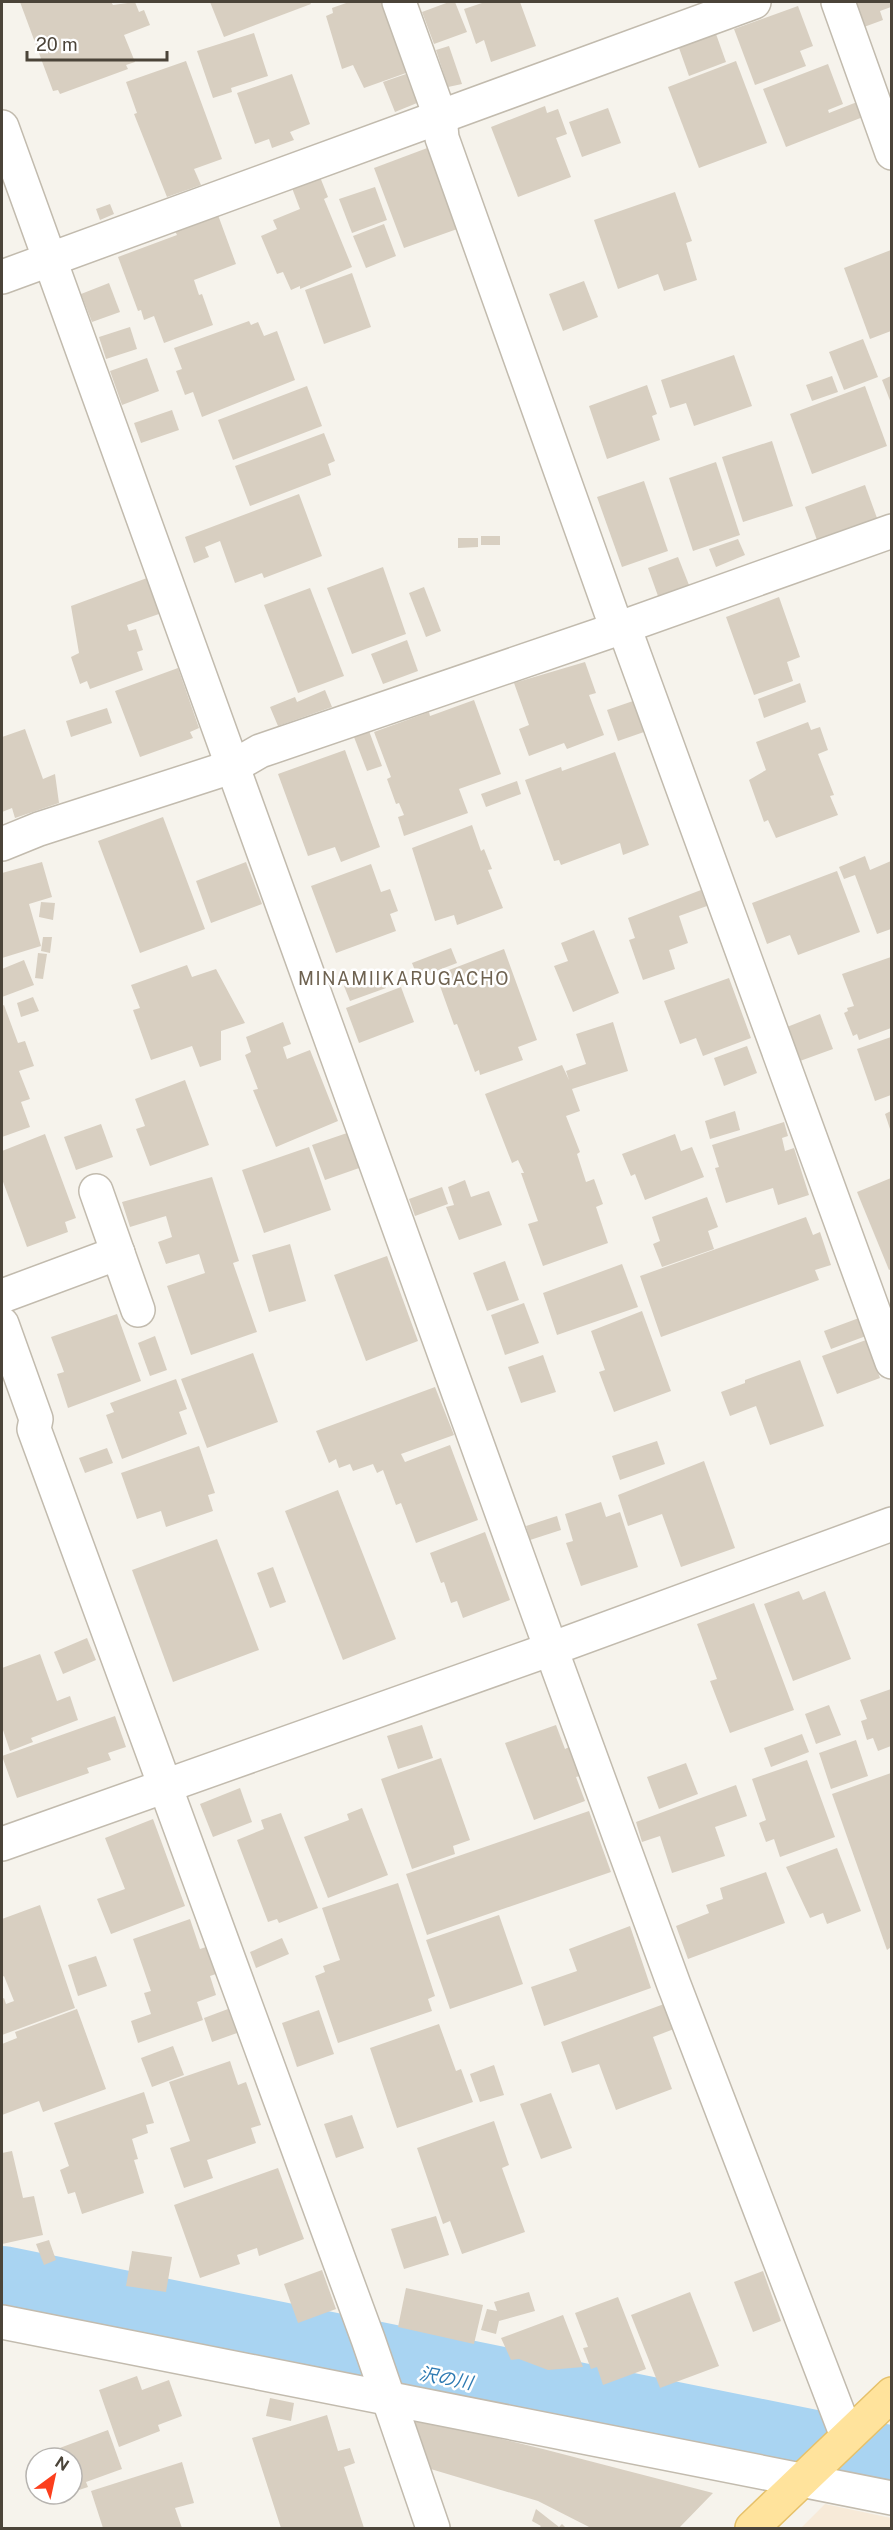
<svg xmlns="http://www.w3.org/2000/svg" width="893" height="2530" font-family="'Public Sans','Noto Sans JP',sans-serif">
<rect width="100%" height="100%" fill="#f6f3ec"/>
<polygon fill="#f7ead8" points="825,2504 891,2518 891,2528 801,2528"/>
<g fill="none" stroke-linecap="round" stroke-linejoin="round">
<polyline stroke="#a9d4f2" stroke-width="84" points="2,2288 892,2468"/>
</g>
<g fill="#d8cfc1">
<polygon points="20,2 111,2 113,5 135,2 139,12 144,10 150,25 124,35 135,62 126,65 128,69 60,94 58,90 53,91"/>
<polygon points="210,2 310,2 311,4 224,37"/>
<polygon points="349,2 383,2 406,73 364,88 353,65 342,69 326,16 333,13 332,8"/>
<polygon points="449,2 455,2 467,32 434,44 422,12"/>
<polygon points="485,2 520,2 536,46 491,62 484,40 476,44 464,9"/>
<polygon points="854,2 891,2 891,7 880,11 883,20 864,27"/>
<polygon points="798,6 813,46 800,51 806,66 755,85 734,29"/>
<polygon points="254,33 268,76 231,88 232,92 213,98 197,51"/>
<polygon points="716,34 726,62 689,76 679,48"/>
<polygon points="449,46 462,84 448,87 436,50"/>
<polygon points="186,61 222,159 194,169 201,185 167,197 134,114 137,113 126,82"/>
<polygon points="736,61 767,143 699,168 668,87"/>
<polygon points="828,64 843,104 828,110 829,113 857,102 863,117 786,147 763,89"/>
<polygon points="292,74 310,124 290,132 294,140 272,148 269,139 255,144 237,93"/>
<polygon points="406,74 417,103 395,112 383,82"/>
<polygon points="545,106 547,113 558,109 567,134 556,138 571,177 518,197 491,127"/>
<polygon points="608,108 621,143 582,157 569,122"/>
<polygon points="430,147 460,228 404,248 374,168"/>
<polygon points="320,177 328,197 324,199 352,267 300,289 300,286 291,290 283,272 277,274 261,236 277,229 273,220 300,209 292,188"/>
<polygon points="375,187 387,220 352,233 339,199"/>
<polygon points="675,192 692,241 686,243 697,280 664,291 658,274 618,289 594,220"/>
<polygon points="110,204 114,214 100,220 96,209"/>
<polygon points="218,215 236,264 194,280 199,295 202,294 213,325 164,343 154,316 144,320 141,310 138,311 118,257 177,235 175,231"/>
<polygon points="384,224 396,256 366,268 353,236"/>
<polygon points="891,250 891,331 870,339 844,268"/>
<polygon points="352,273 371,327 324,344 305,290"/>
<polygon points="584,281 598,317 563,331 549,294"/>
<polygon points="109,283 120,312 92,322 81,294"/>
<polygon points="249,321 251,325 258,322 264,336 277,331 295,380 202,417 193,392 185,395 176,371 182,369 174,348"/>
<polygon points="130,327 137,349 106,359 99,337"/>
<polygon points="863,339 878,377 844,390 829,352"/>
<polygon points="734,355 752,406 694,426 686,403 670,408 661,380"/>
<polygon points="147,358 159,391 122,405 110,371"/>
<polygon points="832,376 838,392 812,401 806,385"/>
<polygon points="891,376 891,403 882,380"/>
<polygon points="647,385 657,414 652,416 660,440 607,459 589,406"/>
<polygon points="307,386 322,426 233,460 218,420"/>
<polygon points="865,386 887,446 812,474 790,414"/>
<polygon points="172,410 179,430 141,443 134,423"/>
<polygon points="324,433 335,461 328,464 331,475 250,506 235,466"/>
<polygon points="772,441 793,506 743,522 722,457"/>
<polygon points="716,462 740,535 693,551 669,478"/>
<polygon points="644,481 668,551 622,567 597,497"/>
<polygon points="865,485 877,518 817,540 805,507"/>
<polygon points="299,494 322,556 264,578 262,573 235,583 220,541 205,547 209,557 194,563 185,537"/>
<rect x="481" y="536" width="19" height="9"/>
<polygon points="458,538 478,538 478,547 458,548"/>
<polygon points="738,539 745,555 716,567 709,549"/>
<polygon points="678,557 689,585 658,596 648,568"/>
<polygon points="383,567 406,634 352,654 327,588"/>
<polygon points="147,578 159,614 127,625 129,631 136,629 143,650 137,652 143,670 90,689 87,681 80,684 71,657 79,653 71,606"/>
<polygon points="424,587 441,631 426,637 409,593"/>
<polygon points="310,588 344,676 298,693 264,605"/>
<polygon points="779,597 800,657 787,662 793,681 754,695 726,617"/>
<polygon points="407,640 418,671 383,684 371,654"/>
<polygon points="585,662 596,693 589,695 604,735 567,749 564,743 529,756 519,729 529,725 514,683"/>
<polygon points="178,668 199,728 190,732 193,738 140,757 115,691"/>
<polygon points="800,683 806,702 764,718 758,699"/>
<polygon points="325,690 332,707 278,726 270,707 295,697 297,702"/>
<polygon points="474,700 501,774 459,789 468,813 404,836 398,817 404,815 399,803 396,804 387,779 391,777 374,732 429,712 430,716"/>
<polygon points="633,701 644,732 618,741 607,710"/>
<polygon points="107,708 112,723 71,737 66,721"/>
<polygon points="808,722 811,730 820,727 828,750 818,754 834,795 830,796 838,815 776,838 768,820 764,822 749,780 766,770 756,742"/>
<polygon points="25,729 43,779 55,774 59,803 15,818 12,808 2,812 2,737"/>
<polygon points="369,731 382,766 367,771 354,737"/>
<polygon points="345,750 380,847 341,862 335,847 308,856 278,774"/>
<polygon points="615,752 649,845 623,855 620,843 561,865 559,860 554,861 525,780 561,767 562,771"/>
<polygon points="517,781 521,794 486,807 481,794"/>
<polygon points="163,817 205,929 140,953 98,841"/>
<polygon points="472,825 481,851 484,849 492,869 488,870 503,908 457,925 454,915 435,921 412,848"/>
<polygon points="865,856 870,870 891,861 891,929 877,934 855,875 844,879 839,867"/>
<polygon points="42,862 52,897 29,904 41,946 2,958 2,873"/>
<polygon points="246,862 262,904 211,923 196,881"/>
<polygon points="371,864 381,892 390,889 398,911 390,914 396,931 336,953 311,886"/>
<polygon points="837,871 860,932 798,955 790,935 767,944 752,903"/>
<polygon points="701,890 707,906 679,916 688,943 669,950 675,969 643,980 629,940 635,938 628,918"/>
<polygon points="41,902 55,903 53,920 39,917"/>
<polygon points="594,930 619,993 573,1012 554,966 568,961 561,943"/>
<polygon points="43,937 52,937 50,953 41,951"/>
<polygon points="451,948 457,963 418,978 412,963"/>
<polygon points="504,949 537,1040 518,1047 523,1060 480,1075 479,1070 475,1072 457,1024 454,1025 436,975"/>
<polygon points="38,953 47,954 43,979 35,978"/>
<polygon points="891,957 891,1028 859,1040 857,1034 853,1036 844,1013 848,1011 847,1008 854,1006 842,974"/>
<polygon points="24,960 34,985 2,997 2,969"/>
<polygon points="187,965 192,977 216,969 245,1023 221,1031 221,1060 200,1067 192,1046 151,1060 133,1010 140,1008 131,985"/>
<polygon points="381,973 386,988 350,1001 344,986"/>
<polygon points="729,978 751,1038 703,1056 696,1038 680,1044 664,1001"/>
<polygon points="401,987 414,1022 359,1043 346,1008"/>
<polygon points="33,997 39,1011 21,1017 17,1003"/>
<polygon points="4,1005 18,1043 25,1041 34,1066 19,1071 30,1099 21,1102 30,1127 2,1137 2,1006"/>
<polygon points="820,1014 833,1049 800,1061 787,1027"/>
<polygon points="283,1022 291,1044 283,1047 287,1059 310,1050 338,1121 276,1147 253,1090 258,1089 245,1055 251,1052 246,1037"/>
<polygon points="613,1022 628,1071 572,1089 580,1111 566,1116 580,1152 577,1154 586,1182 594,1179 603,1204 596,1207 608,1243 543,1266 528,1224 538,1221 521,1173 524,1173 518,1160 512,1163 485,1094 562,1065 569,1080 566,1071 586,1064 576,1034"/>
<polygon points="891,1037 891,1095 875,1101 857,1049"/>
<polygon points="747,1046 757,1073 724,1086 714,1058"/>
<polygon points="185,1080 209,1145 150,1166 136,1129 145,1126 135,1099"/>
<polygon points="735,1111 740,1130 710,1139 705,1121"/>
<polygon points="891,1111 891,1132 885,1114"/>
<polygon points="784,1122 788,1136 782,1138 785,1151 794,1148 809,1195 778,1205 773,1188 726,1203 715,1168 719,1167 712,1145"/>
<polygon points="101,1124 113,1157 76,1170 64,1137"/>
<polygon points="350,1132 362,1167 325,1180 312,1145"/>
<polygon points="45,1134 76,1218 65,1222 68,1232 27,1247 2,1179 2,1151"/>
<polygon points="675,1134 681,1151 692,1147 704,1177 645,1200 635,1174 631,1176 622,1154"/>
<polygon points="309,1147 331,1210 264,1233 242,1170"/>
<polygon points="212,1177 239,1261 233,1263 257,1332 191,1355 167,1286 205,1273 199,1254 166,1264 158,1242 172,1237 166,1216 130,1227 122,1202"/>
<polygon points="891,1178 891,1269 889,1270 857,1192"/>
<polygon points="465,1180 471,1197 489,1191 502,1225 459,1240 446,1207 454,1205 448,1187"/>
<polygon points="442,1187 448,1204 415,1216 409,1199"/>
<polygon points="707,1197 718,1227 708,1231 714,1249 662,1267 653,1244 660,1241 652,1217"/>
<polygon points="806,1217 813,1235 820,1232 831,1265 815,1270 819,1280 661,1337 640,1276"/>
<polygon points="290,1244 306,1301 269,1312 252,1255"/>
<polygon points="387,1256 418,1341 366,1361 334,1275"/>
<polygon points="505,1261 519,1300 487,1311 473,1273"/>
<polygon points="622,1264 638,1307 557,1335 543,1293"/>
<polygon points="524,1303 539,1343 505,1355 491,1315"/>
<polygon points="642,1311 671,1391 614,1412 599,1372 605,1370 591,1331"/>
<polygon points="117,1314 141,1381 68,1408 57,1374 64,1372 51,1337"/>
<polygon points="859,1318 866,1336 831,1349 824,1331"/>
<polygon points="155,1336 167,1370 150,1376 138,1343"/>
<polygon points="866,1340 880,1378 837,1394 822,1356"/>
<polygon points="253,1353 278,1422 207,1448 181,1379"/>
<polygon points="543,1355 556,1392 521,1403 508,1367"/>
<polygon points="800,1360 824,1426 770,1445 756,1406 730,1416 721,1392 745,1383 745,1380"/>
<polygon points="176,1379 187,1409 179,1412 187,1434 122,1459 106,1415 114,1412 110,1403"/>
<polygon points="435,1387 454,1435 401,1454 405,1462 450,1445 478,1520 416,1543 401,1503 396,1505 383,1470 377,1473 373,1464 353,1471 350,1464 339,1468 336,1459 329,1463 316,1431"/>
<polygon points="657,1441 665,1464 620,1480 612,1456"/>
<polygon points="199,1446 215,1493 208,1495 213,1511 166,1527 161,1511 137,1519 121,1473"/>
<polygon points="107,1448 113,1463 85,1473 79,1458"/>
<polygon points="704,1461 735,1548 681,1567 662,1514 628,1526 618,1495"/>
<polygon points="338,1490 396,1639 343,1660 285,1511"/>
<polygon points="601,1502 606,1517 620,1512 638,1567 581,1586 566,1543 573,1541 565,1514"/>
<polygon points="557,1516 561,1530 530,1540 526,1526"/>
<polygon points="485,1532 510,1600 463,1618 457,1601 451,1603 444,1582 441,1583 430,1553"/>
<polygon points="217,1539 259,1650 173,1682 132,1570"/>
<polygon points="273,1567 286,1602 270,1608 257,1573"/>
<polygon points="799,1591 803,1600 825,1591 851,1659 793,1681 764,1604"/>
<polygon points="754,1603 794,1710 730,1733 710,1681 717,1679 697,1624"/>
<polygon points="87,1638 96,1660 63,1674 54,1652"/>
<polygon points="40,1654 57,1701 70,1696 78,1720 31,1738 33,1742 10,1751 2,1727 2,1668"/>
<polygon points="891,1689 891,1746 878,1751 873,1738 867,1740 861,1721 867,1719 860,1700"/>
<polygon points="829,1705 841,1735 816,1744 805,1714"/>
<polygon points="115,1716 126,1747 108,1753 111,1760 87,1768 89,1773 17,1798 2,1756"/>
<polygon points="422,1725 433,1758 398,1769 387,1736"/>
<polygon points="556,1725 565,1749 569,1747 580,1776 576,1777 585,1801 534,1820 505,1743"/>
<polygon points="802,1734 809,1752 771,1767 764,1748"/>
<polygon points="856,1740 868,1776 831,1789 819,1753"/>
<polygon points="441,1758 470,1840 453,1846 455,1854 412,1869 381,1779"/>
<polygon points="807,1760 835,1837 780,1857 774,1839 766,1842 759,1823 766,1820 752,1779"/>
<polygon points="686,1763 698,1794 659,1809 647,1777"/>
<polygon points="891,1773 891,1947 887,1950 832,1794"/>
<polygon points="736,1785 747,1816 715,1827 725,1856 672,1873 660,1836 642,1842 636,1822"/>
<polygon points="240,1788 252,1822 213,1837 200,1804"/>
<polygon points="362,1808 388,1875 328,1898 304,1837 349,1820 347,1814"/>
<polygon points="589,1811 611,1872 427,1935 406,1874"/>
<polygon points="281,1813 318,1908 279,1923 277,1919 268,1922 237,1840 264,1829 261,1820"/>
<polygon points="153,1819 185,1906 111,1934 97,1899 125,1889 105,1838"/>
<polygon points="837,1848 861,1911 827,1924 823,1913 810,1918 786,1867"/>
<polygon points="766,1872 785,1923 688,1959 676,1926 709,1913 706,1905 723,1899 720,1888"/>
<polygon points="398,1883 435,1996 428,1999 432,2011 338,2043 315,1976 325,1972 323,1966 340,1960 322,1908"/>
<polygon points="40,1905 75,2008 2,2035 2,1999 4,1998 6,2004 14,2001 4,1976 2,1977 2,1919"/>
<polygon points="499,1915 523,1984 450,2009 426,1940"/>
<polygon points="190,1919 200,1949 206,1947 216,1974 210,1976 216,1995 197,2002 203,2020 138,2043 131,2021 151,2014 144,1993 151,1991 133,1939"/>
<polygon points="630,1926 651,1988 544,2026 531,1987 577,1971 569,1949"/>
<polygon points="282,1938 289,1954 256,1968 250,1952"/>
<polygon points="96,1956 107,1986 78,1996 68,1965"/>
<polygon points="664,2004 674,2029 653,2037 672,2089 616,2110 599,2064 572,2073 561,2042"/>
<polygon points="77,2009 106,2089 43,2112 39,2101 2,2115 2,2044 17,2038 15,2032"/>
<polygon points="228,2009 237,2033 212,2042 204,2018"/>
<polygon points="319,2010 334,2054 297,2067 282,2023"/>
<polygon points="439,2024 456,2071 461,2069 473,2102 397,2128 370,2048"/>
<polygon points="173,2046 184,2075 152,2087 141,2058"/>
<polygon points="230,2061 238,2085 246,2082 261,2125 251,2128 256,2143 207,2160 213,2178 184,2188 170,2148 190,2141 169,2082"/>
<polygon points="494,2065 504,2095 480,2102 470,2074"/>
<polygon points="144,2092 154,2123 146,2125 148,2133 132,2139 138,2159 134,2160 144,2193 82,2214 75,2192 68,2194 60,2170 69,2166 54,2123"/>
<polygon points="551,2093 572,2148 541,2159 520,2104"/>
<polygon points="352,2115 364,2148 336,2158 324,2124"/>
<polygon points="494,2121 509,2165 502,2168 525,2232 462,2254 450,2221 443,2224 417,2148"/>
<polygon points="12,2151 23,2198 34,2196 43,2235 2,2244 2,2153"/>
<polygon points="278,2168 304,2239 259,2256 257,2248 237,2255 240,2264 200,2278 174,2205"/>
<polygon points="436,2216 449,2255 404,2269 391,2229"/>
<polygon points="49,2240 56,2260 44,2265 36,2244"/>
<polygon points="132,2251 172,2257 166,2292 126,2286"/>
<polygon points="322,2270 336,2309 298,2323 284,2284"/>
<polygon points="763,2271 781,2321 753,2332 734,2282"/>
<polygon points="406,2288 483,2305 474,2344 398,2327"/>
<polygon points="529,2292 535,2311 499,2321 496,2334 481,2330 487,2309 497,2311 494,2302"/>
<polygon points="690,2292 719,2366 660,2388 631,2315"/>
<polygon points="618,2297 646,2369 603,2385 597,2367 591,2369 583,2348 588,2347 575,2313"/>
<polygon points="563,2315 583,2367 548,2370 519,2359 511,2360 501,2338"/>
<polygon points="137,2376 142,2390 169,2380 182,2416 158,2425 160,2431 119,2447 99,2390"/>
<polygon points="270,2398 294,2403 291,2421 266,2416"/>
<polygon points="327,2415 338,2451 350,2448 355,2463 344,2467 364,2528 281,2528 252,2438"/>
<polygon points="406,2416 543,2449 713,2493 679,2528 591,2528 538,2501 424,2467"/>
<polygon points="108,2430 122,2469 86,2482 88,2487 73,2492 72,2458 61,2458 57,2449"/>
<polygon points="182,2462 194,2503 175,2508 182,2528 103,2528 91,2491"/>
<polygon points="536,2509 559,2527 562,2524 566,2528 539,2528 541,2526 532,2521"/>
</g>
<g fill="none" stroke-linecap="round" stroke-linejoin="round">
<g stroke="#c2bbae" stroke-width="36">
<g id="minor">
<polyline points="399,2 440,116 442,138 617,629"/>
<polyline points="838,2 892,153"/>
<polyline points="2,127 551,1649 674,1985 847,2436"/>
<polyline points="2,277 754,2"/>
<polyline points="624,627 892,1362"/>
<polyline points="2,844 39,829 234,766 260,751 617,629 892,531"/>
<polyline points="96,1191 138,1310"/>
<polyline points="2,1296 118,1253"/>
<polyline points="2,1324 36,1419 34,1429 368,2339 433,2528"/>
<polyline points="2,1844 551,1649 892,1524"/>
<polyline points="2,2322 892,2498"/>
</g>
</g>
<g stroke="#e6c16a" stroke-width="36">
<polyline id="major" points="752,2528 892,2394"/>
</g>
<use href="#minor" stroke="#fff" stroke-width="33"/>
<use href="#major" stroke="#ffe39c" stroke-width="33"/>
</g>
<g text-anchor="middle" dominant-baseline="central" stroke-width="5" stroke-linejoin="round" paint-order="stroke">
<g font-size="18" letter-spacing="1.5" fill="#6e6250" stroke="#fff">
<text x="404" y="978">MINAMIIKARUGACHO</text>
</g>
<g font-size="18" font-style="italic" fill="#2e7ab2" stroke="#fff">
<text transform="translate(446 2378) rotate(11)">沢の川</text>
</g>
</g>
<rect width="893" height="2530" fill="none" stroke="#4b4439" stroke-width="6"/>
<g transform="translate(54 2476) rotate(33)"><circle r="28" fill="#ffffff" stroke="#b7b4b0" stroke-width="1.5"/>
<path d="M0-4.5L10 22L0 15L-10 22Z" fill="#fc3f1d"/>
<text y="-9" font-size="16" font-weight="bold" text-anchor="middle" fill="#4b4439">N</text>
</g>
<path d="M27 51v9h140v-9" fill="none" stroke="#4b4439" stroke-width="3"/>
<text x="36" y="51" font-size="18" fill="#4b4439" stroke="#ffffff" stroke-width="4.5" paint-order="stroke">20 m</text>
</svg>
